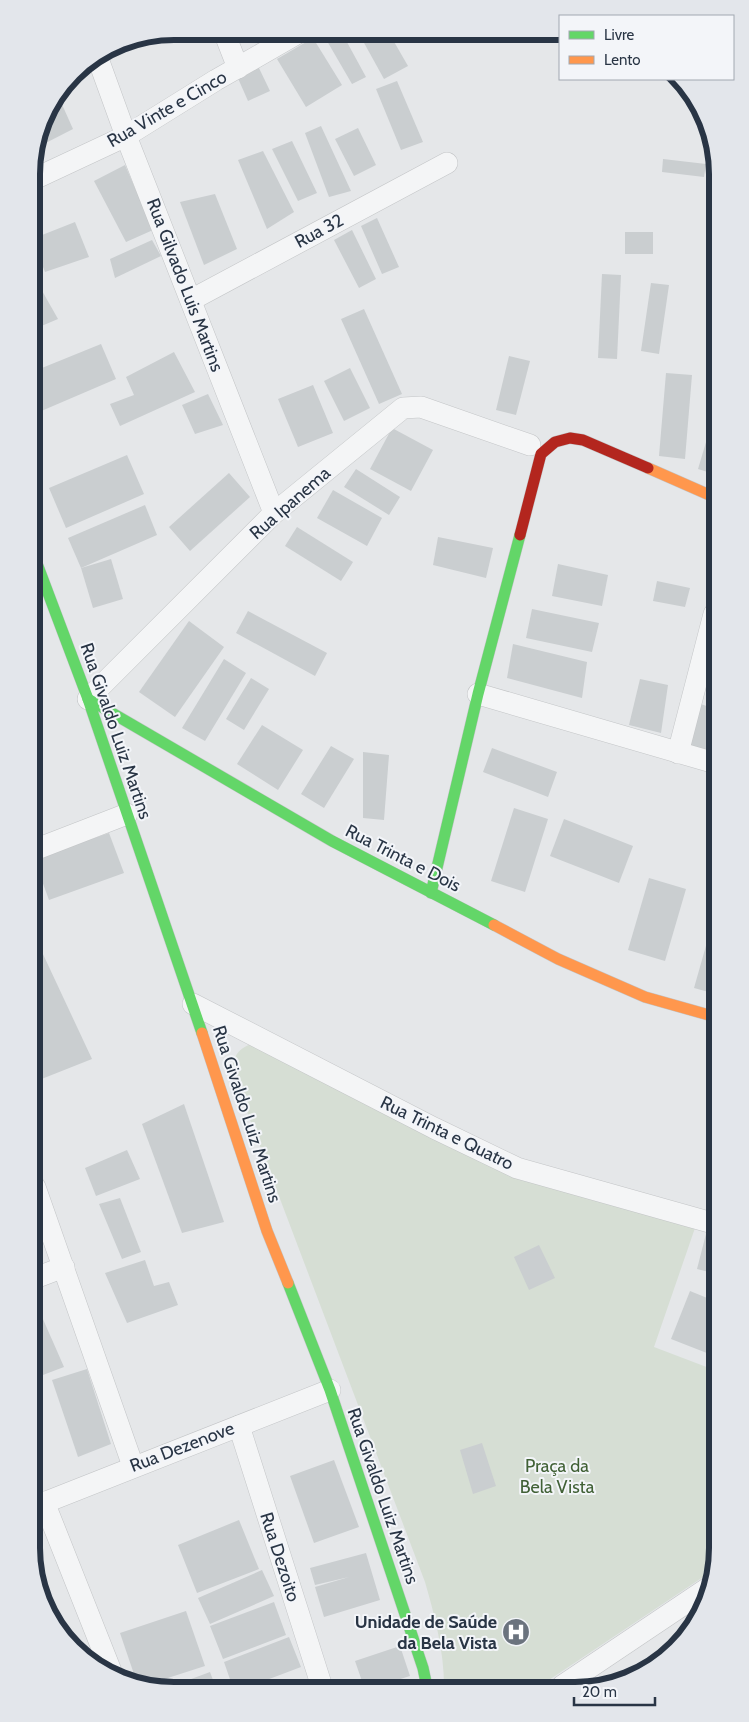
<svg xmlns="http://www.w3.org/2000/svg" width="749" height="1722" font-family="Cabin,sans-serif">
<rect width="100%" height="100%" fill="#e5e7e9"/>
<path fill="#d6ded4" d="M 254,1043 L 495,1169 L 530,1182 L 695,1228 L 654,1347 L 717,1371 L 717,1557 L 715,1569 L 540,1686 L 444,1687 C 444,1651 435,1617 425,1582 L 232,1072 C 233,1056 238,1048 254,1043 Z"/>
<g fill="#caced0">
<polygon points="358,32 389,33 408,66 384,79"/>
<polygon points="342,33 366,77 352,84 327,41"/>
<polygon points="313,38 342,85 306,107 277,59"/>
<polygon points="258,66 270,91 248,101 237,76"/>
<polygon points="397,81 423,142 401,150 376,89"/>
<polygon points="60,100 73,129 36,148 46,111 52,103"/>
<polygon points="321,126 351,191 329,197 305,133"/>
<polygon points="358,128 376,165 354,176 335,139"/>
<polygon points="292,141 317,193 298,201 272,149"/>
<polygon points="263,151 294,212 267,229 238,160"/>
<polygon points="663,159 706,164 704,177 662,172"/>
<polygon points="125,165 153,230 126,242 94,181"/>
<polygon points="215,194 237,249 204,265 180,202"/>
<polygon points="377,218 399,267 382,274 361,226"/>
<polygon points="75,222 89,257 45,272 32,239"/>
<polygon points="352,230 376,279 359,288 334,240"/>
<rect x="625" y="232" width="28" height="22"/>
<polygon points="152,240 161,256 115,278 110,259"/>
<polygon points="32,273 58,319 32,330"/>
<polygon points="602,274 621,275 617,359 598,358"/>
<polygon points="651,283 669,285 659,354 641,351"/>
<polygon points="364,309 402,394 379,404 341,319"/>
<polygon points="101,344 116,379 32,415 32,372"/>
<polygon points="174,352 195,392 120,426 110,404 134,395 126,377"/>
<polygon points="509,356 530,361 516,415 496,410"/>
<polygon points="350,368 370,408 344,421 324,381"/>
<polygon points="666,373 692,375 685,459 659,456"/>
<polygon points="313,385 333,433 298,447 278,399"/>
<polygon points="208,394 223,425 195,434 182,405"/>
<polygon points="712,422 714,422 714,474 698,469"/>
<polygon points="392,428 433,450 411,491 370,469"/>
<polygon points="127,455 144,494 66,528 49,488"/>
<polygon points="356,469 400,497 389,515 344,487"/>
<polygon points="229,473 250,497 190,551 169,527"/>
<polygon points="333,490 382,518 367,546 317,518"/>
<polygon points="145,505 157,535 81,568 68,538"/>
<polygon points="297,527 353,562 341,581 285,546"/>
<polygon points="438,537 493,548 486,578 433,565"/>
<polygon points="111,559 123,599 93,608 81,568"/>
<polygon points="558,564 608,575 602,606 552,596"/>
<polygon points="657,581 690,588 685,607 653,601"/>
<polygon points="532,609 599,623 592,652 526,638"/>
<polygon points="248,611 327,653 315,676 236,633"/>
<polygon points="189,621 224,647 175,717 139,692"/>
<polygon points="513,644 587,662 582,698 507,678"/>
<polygon points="224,659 246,673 205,741 182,728"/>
<polygon points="251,678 269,689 244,730 226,719"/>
<polygon points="640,679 668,685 661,733 629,725"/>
<polygon points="698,703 715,709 715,754 685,743"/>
<polygon points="262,725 303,750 278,790 237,764"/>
<polygon points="331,746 354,759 324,808 301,794"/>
<polygon points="492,748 557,772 548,797 483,772"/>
<polygon points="363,752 389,755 384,820 363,818"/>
<polygon points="514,808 548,819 525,892 491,881"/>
<polygon points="564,819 633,846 619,883 550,856"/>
<polygon points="109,833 124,873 49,900 34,859"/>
<polygon points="649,878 686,889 665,961 628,950"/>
<polygon points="715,914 716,994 694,988"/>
<polygon points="42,952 92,1059 34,1082 34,955"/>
<polygon points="184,1104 224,1222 182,1233 142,1124"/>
<polygon points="127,1150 140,1179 96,1196 85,1168"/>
<polygon points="120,1198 141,1252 122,1259 99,1204"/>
<polygon points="706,1234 716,1237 717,1274 697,1269"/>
<polygon points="539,1245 555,1278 529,1290 514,1257"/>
<polygon points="145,1260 154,1286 169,1282 178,1305 127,1323 105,1273"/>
<polygon points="690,1291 717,1302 717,1357 671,1339"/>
<polygon points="39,1310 64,1367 35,1378 35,1311"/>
<polygon points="87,1369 111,1444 78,1457 52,1380"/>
<polygon points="482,1443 496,1486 473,1494 460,1450"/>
<polygon points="334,1460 359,1527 314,1543 290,1476"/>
<polygon points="239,1520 259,1569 197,1593 178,1545"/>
<polygon points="366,1553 380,1600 324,1617 315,1587 349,1577 315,1585 310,1568"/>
<polygon points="262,1570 274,1596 210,1624 198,1598"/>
<polygon points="274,1602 286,1635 223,1659 210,1626"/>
<polygon points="186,1611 205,1666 143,1686 137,1683 120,1633"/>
<polygon points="289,1637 301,1667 245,1688 233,1688 224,1662"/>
<polygon points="400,1646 410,1676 375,1687 364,1687 355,1661"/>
<polygon points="210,1672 216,1688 167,1688"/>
</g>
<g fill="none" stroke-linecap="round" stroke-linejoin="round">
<g stroke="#c3c5c7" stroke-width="22">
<g id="street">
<polyline points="224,32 238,68"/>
<polyline points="97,56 126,136 274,513"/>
<polyline points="32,180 126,136 216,80 300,32"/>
<polyline points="191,300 447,163"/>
<polyline points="478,694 715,763"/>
<polyline points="88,699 274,513 403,408 421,407 530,445"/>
<polyline points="678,753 714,614"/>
<polyline points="34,850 127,814"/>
<polyline points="193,1004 434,1128 517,1168 716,1224"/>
<polyline points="35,1187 133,1466"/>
<polyline points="35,1278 64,1267"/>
<polyline points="239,1426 322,1687"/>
<polyline points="44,1502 111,1671"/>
<polyline points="36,1506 330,1390"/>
<polyline points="562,1686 711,1586"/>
</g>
</g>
<g stroke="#c3c5c7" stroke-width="12">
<g id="fast">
<polyline points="33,553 88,699 202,1033"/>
<polyline points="88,699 332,841 494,925"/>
<polyline points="431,893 478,694 520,535"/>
<polyline points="288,1283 330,1390 423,1668 427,1687"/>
</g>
</g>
<g stroke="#c3c5c7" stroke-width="12">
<g id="slow">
<polyline points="648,468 714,497"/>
<polyline points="494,925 558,959 645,997 716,1017"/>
<polyline points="202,1033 267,1231 288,1283"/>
</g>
</g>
<g stroke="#c3c5c7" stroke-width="12">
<polyline id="jam" points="520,535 541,454 555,442 570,438 583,440 648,468"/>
</g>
<use href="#street" stroke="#f4f5f6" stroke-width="21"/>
<use href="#fast" stroke="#63d668" stroke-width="11"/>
<use href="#slow" stroke="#ff974d" stroke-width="11"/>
<use href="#jam" stroke="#b3261e" stroke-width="11"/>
</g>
<defs>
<g id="hospital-disc" transform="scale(1.4375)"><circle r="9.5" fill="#6b737e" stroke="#f3f5f9"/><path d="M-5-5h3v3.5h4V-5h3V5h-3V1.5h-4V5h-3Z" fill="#fff"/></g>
</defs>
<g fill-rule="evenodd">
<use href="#hospital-disc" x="516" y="1632"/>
</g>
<g text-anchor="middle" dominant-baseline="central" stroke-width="4" stroke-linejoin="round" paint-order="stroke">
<g font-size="18" fill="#293545" stroke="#f3f5f9">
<text transform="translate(167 109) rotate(-30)">Rua Vinte e Cinco</text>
<text transform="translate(319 231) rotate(-28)">Rua 32</text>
<text transform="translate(185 285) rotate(69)">Rua Gilvado Luis Martins</text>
<text transform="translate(290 503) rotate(-41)">Rua Ipanema</text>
<text transform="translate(116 731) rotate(71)">Rua Givaldo Luiz Martins</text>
<text transform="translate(403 858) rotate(27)">Rua Trinta e Dois</text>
<text transform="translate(247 1114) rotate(72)">Rua Givaldo Luiz Martins</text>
<text transform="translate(447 1133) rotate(26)">Rua Trinta e Quatro</text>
<text transform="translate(182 1447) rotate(-21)">Rua Dezenove</text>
<text transform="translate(383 1496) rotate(71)">Rua Givaldo Luiz Martins</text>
<text transform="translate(280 1557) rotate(72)">Rua Dezoito</text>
</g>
<g font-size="18" fill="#416136" stroke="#f3f5f9">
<text x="557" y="1466">Praça da<tspan x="557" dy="21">Bela Vista</tspan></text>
</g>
<g font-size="18" font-weight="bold" fill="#293545" stroke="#f3f5f9" text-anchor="end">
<text x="497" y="1622">Unidade de Saúde<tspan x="497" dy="21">da Bela Vista</tspan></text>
</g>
</g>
<path d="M0 0H749V1722H0ZM174 40H575A134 134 0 0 1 709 174V1548A134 134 0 0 1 575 1682H174A134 134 0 0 1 40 1548V174A134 134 0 0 1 174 40Z" fill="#e3e6eb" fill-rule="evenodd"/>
<path fill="none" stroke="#293545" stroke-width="6" d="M174 40H575A134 134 0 0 1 709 174V1548A134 134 0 0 1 575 1682H174A134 134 0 0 1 40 1548V174A134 134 0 0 1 174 40Z"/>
<rect x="559" y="15" width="175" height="65" fill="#f3f5f9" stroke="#a2a8b1"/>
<rect x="569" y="31" width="25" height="8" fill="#63d668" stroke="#a2a8b1"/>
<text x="604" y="40" font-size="15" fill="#293545">Livre</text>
<rect x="569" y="56" width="25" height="8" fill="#ff974d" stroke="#a2a8b1"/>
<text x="604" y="65" font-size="15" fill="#293545">Lento</text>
<path d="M574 1697v8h81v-8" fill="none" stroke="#293545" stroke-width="2.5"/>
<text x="582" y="1697" font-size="15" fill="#293545" stroke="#f3f5f9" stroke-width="4" paint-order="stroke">20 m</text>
</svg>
